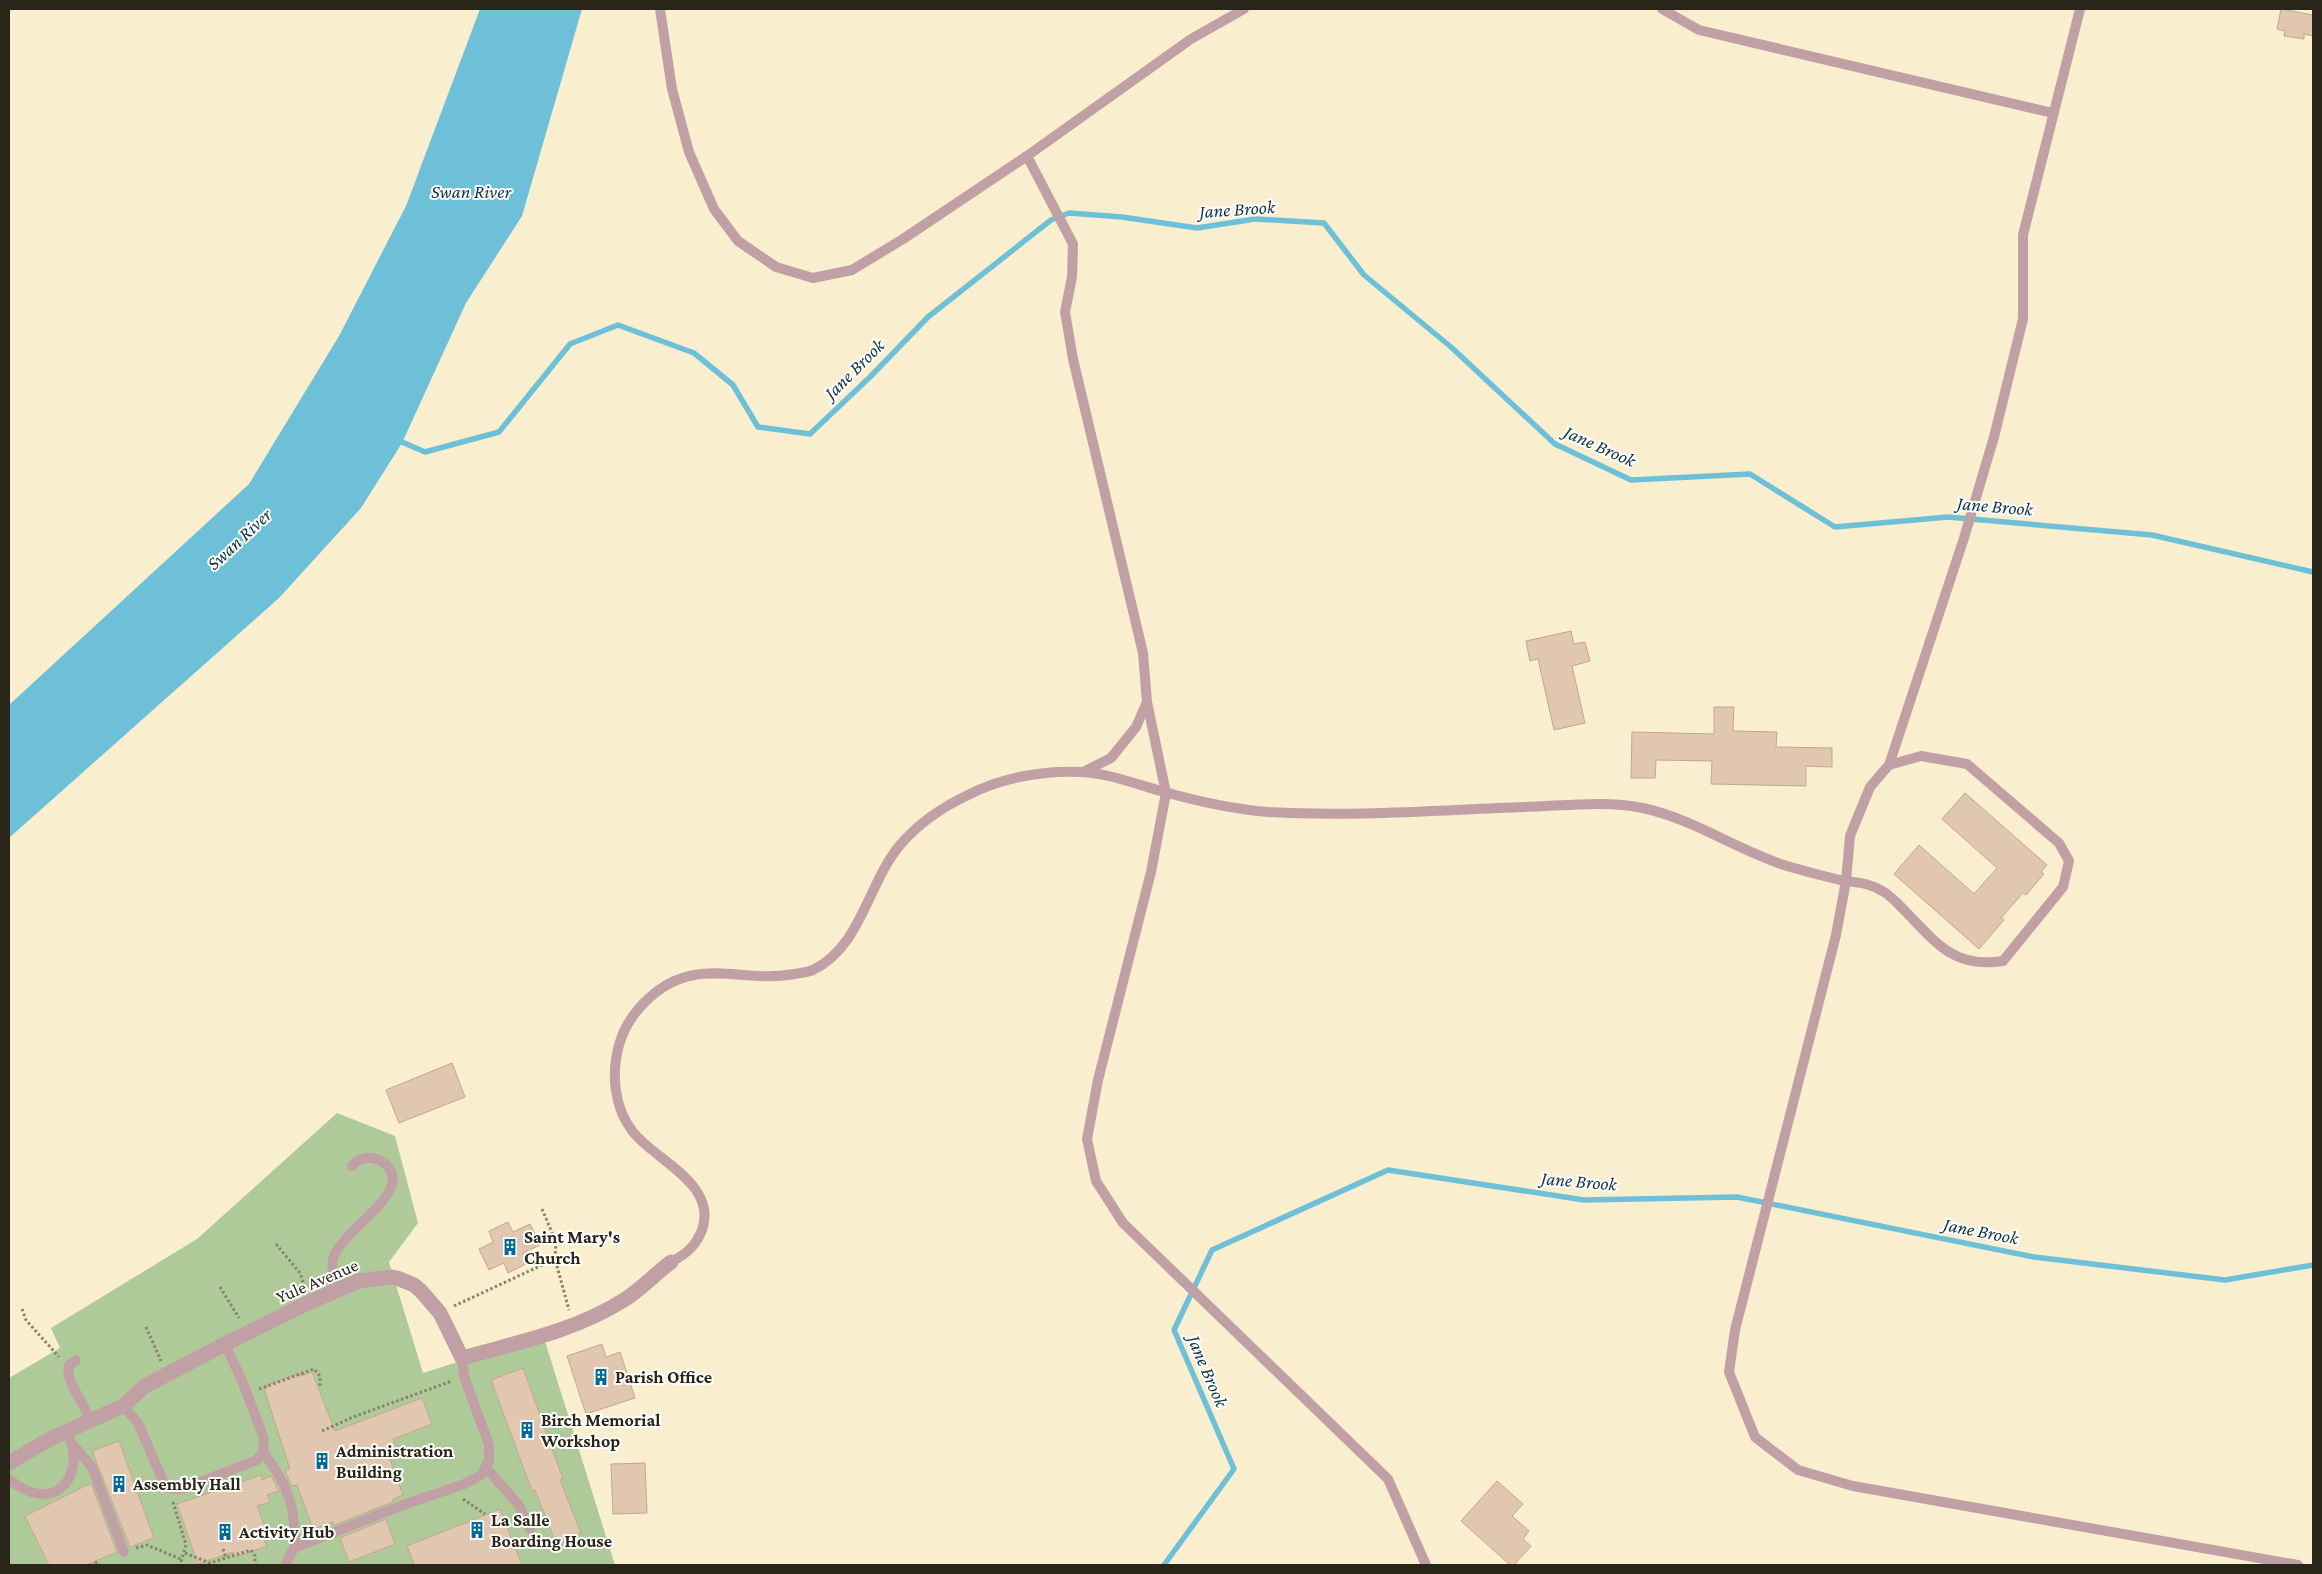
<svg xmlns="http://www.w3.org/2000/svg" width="2322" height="1574" font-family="'Crimson Pro',serif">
<rect width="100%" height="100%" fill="#f9eece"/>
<polygon fill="#afca99" points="337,1113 395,1136 418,1223 389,1262 423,1373 543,1335 615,1565 9,1565 9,1378 60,1348 51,1328 197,1239"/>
<polygon fill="#6ec0d8" points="480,9 582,9 522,216 466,303 402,443 361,508 279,598 9,838 9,705 249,484 339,336 406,206"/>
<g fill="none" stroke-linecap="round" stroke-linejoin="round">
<g stroke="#6ec0d8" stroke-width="5.5">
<polyline points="395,439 425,452 499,432 570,344 618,325 694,353 733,385 758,427 810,434 870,377 928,317 1051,220 1069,213 1122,217 1197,228 1255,219 1324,223 1364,275 1451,347 1555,444 1631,480 1750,474 1835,527 1948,517 2152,535 2313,572"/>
<polyline points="1164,1565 1234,1469 1174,1330 1212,1250 1388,1170 1584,1200 1737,1197 2034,1257 2225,1280 2313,1265"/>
</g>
</g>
<g fill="#e1c7af" stroke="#c0a790">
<polygon points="2281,9 2313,15 2313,36 2304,34 2304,39 2284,36 2285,31 2277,29"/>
<polygon points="1571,631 1574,644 1585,642 1590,661 1572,666 1585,723 1554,730 1538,659 1530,661 1526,641"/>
<polygon points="1714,707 1734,707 1733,731 1777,732 1776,747 1832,748 1832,767 1806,766 1806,786 1711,784 1712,761 1656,760 1655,778 1631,778 1632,732 1714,734"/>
<polygon points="1965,793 2047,865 2041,872 2044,874 2026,895 2023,893 2001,918 2004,920 1979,949 1894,874 1919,845 1974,894 1997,868 1942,819"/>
<polygon points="452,1063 465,1097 399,1123 386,1090"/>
<polygon points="508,1222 513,1232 530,1224 540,1245 523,1253 528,1263 508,1273 504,1263 489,1270 479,1249 493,1242 489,1231"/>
<polygon points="602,1344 606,1357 620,1352 635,1398 586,1414 567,1356"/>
<polygon points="523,1368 563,1479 560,1480 581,1533 556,1543 535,1490 532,1491 491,1380"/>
<polygon points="312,1372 335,1431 422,1398 432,1424 393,1439 398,1451 388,1454 403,1495 393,1499 393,1502 334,1525 333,1522 313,1529 297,1485 292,1486 285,1471 290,1469 264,1389 267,1388 267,1385 300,1373 301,1376"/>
<polygon points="119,1441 154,1538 130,1547 92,1451"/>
<polygon points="645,1463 647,1513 613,1514 611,1464"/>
<polygon points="261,1475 262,1480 271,1476 279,1491 267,1495 270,1502 257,1506 267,1532 261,1534 267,1546 235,1557 233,1552 198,1564 177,1504"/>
<polygon points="1497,1481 1523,1504 1512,1516 1529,1531 1523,1539 1531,1546 1514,1565 1510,1565 1461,1521"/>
<polygon points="91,1483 117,1552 86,1565 49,1565 25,1516"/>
<polygon points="500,1509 522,1565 414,1565 407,1546"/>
<polygon points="386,1519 395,1544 349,1562 340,1538"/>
</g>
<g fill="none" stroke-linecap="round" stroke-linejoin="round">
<g stroke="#89826d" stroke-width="3" stroke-dasharray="2.5 2.5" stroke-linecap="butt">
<polyline points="542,1209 556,1242 555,1259 569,1310"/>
<polyline points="276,1244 300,1273 305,1287"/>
<polyline points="220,1287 239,1318"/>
<polyline points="454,1306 555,1259"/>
<polyline points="22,1309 26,1320 59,1357"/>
<polyline points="146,1327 161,1361"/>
<polyline points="259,1389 314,1369 320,1376 320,1386"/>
<polyline points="322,1431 353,1417 452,1381"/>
<polyline points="463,1499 485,1514"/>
<polyline points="173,1502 186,1545 180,1565"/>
<polyline points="136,1548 147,1545 183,1560"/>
<polyline points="223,1549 226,1558"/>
<polyline points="185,1553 210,1563 251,1550 255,1556 255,1565"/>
<polyline points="95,1562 100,1565"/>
</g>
<g stroke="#c1a0a5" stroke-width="10">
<polyline points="660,9 672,89 689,152 714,209 738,241 776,267 813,278 852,270 903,239 1027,156 1191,39 1244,9"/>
<polyline points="1662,9 1699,30 2053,113"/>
<polyline points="2080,9 2023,235 2023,319 1994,437 1964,538 1889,765 1870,787 1850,836 1846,881 1836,935 1735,1330 1729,1372 1755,1437 1798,1470 1853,1486 2298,1565"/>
<polyline points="1027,156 1073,244 1072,277 1065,312 1073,359 1143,653 1147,702 1166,793 1151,872 1098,1080 1087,1139 1096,1181 1123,1223 1388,1479 1426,1565"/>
<polyline points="1083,772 1111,758 1136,727 1147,702"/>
<path d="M 671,1262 C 686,1254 696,1246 702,1230 C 718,1184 656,1161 633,1132 C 614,1108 611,1074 619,1045 C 624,1027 634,1012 648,999 C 696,954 740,984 795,974 C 801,973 808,972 813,970 C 861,947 868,883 900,845 C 918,824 941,808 966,796 C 999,778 1043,770 1081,772 C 1107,773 1136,784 1161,791 C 1196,801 1232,809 1268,812 C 1353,817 1440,810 1524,807 C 1563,806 1605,800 1643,808 C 1694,819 1738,851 1787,866 C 1804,871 1823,876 1840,880 C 1857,883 1868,882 1884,892 C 1891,896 1897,903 1904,910 C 1936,942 1953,969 2003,961 L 2063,887 L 2069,861 L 2059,843 L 1967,764 L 1921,756 L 1889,765"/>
<path d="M 336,1289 C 334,1280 331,1269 333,1259 C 337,1242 368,1219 380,1204 C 385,1198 390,1192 392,1185 C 398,1162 366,1148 352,1166"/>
<path d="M 76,1360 L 69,1365 C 65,1384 86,1403 90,1421"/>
<polyline points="123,1406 138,1423 163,1481 168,1488 180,1489 188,1487 257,1460 263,1452 264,1439 243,1383 225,1344"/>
<polyline points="73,1445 92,1467 124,1552"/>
<path d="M 263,1452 C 287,1483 297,1508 294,1548"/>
<polyline points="487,1469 518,1504 530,1529"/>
<path d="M 9,1479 C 52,1516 89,1479 67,1431"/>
<polyline points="285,1565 294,1548 406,1504 467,1483 482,1474 489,1460 489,1445 464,1376 462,1358"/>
</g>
<path stroke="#c1a0a5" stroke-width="15" d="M 9,1463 L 50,1439 L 123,1406 L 145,1386 L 225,1344 L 310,1302 L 359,1281 L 390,1277 L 397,1278 L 414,1285 L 421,1291 L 440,1313 L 462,1358 C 516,1343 575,1331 624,1300 C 640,1290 655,1274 671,1262"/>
</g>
<defs>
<g id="building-bare" transform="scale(1.35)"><path d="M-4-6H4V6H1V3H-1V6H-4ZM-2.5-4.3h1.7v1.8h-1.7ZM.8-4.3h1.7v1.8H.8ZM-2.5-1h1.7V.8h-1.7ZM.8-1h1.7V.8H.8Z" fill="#016b98" stroke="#fff" stroke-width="2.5" paint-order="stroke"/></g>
</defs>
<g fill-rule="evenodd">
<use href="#building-bare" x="510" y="1247"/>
<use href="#building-bare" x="601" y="1377"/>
<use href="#building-bare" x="527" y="1430"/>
<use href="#building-bare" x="322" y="1461"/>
<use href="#building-bare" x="119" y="1484"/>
<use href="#building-bare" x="477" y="1530"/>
<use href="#building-bare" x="225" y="1532"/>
</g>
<g text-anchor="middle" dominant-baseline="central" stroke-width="4" stroke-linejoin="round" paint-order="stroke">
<g font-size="18" font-weight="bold" fill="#292519" stroke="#fff" text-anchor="start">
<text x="524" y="1237">Saint Mary's<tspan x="524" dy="21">Church</tspan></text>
<text x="615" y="1377">Parish Office</text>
<text x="541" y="1420">Birch Memorial<tspan x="541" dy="21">Workshop</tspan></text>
<text x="336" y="1451">Administration<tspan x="336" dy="21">Building</tspan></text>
<text x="133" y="1484">Assembly Hall</text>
<text x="491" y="1520">La Salle<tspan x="491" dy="21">Boarding House</tspan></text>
<text x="239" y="1532">Activity Hub</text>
</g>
<g font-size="18" fill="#292519" stroke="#fff">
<text transform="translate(317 1281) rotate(-23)">Yule Avenue</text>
</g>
<g font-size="19" font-style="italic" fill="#0f3641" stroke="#fff">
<text x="471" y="191">Swan River</text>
<text transform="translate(1237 209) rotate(-4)">Jane Brook</text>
<text transform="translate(854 369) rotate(-45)">Jane Brook</text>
<text transform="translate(1600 446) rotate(24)">Jane Brook</text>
<text transform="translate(1995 506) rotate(5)">Jane Brook</text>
<text transform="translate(239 539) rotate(-43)">Swan River</text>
<text transform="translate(1579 1181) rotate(5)">Jane Brook</text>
<text transform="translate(1981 1231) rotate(11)">Jane Brook</text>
<text transform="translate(1208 1371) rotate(67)">Jane Brook</text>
</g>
</g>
<rect width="2322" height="1574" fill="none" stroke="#292519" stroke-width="20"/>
</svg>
